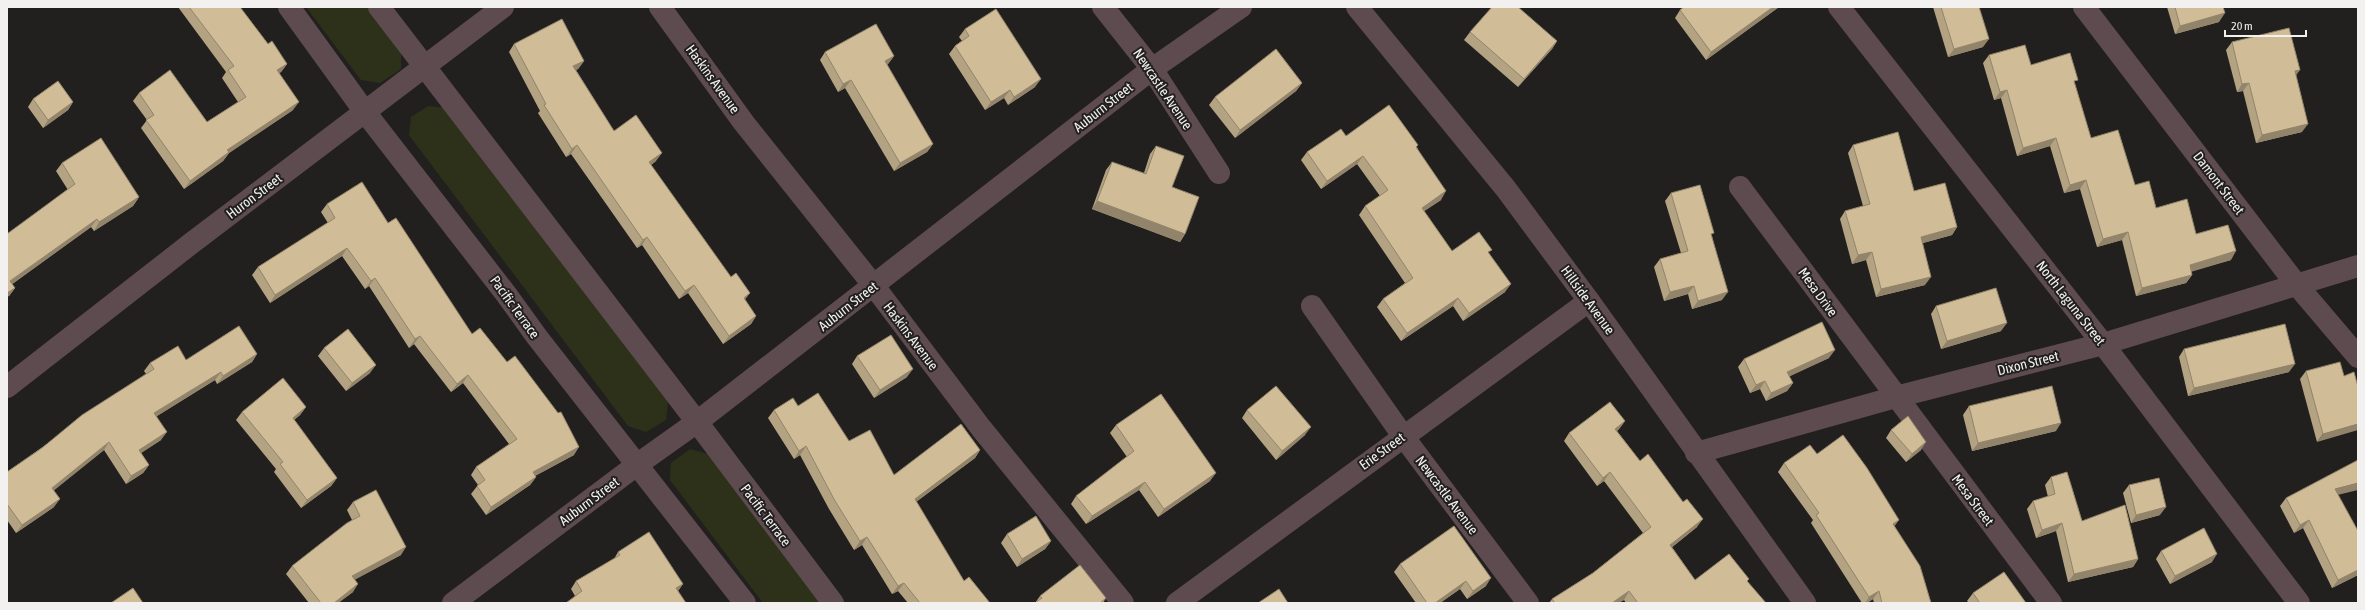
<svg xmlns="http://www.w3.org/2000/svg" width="2365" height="610" font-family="'Asap Condensed',sans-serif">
<rect width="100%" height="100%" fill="#21201e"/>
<g fill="#2d3119">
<polygon points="306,7 368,7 401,50 401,69 380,83 361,80"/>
<polygon points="428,106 446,108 668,402 666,420 646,432 628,426 409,135 411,117"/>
<polygon points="690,449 708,454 822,603 763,603 670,480 671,463"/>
</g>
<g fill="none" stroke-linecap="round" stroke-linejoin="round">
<g stroke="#5d4b4f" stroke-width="22">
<polyline points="289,7 365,112 506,294 537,337 745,603"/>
<polyline points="379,7 697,422 833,603"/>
<polyline points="660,7 744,123 874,286 981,428 1123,603"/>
<polyline points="1103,7 1152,69 1219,173"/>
<polyline points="1357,7 1506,189 1589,301 1805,603"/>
<polyline points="1839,7 2103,344 2299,603"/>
<polyline points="2084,7 2296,284 2358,357"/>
<polyline points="1740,187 2051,603"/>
<polyline points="1312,306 1403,436 1528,603"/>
<polyline points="7,387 193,242 503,7"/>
<polyline points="1696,453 1896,397 2103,344 2358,266"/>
<polyline points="453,603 638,464 697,422 1152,69 1241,7"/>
<polyline points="1177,603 1589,301"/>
</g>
</g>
<g fill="#b3a382">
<polygon points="178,7 240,7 268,44 287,64 281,72 279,73 293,110 229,153 223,161 184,189 141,128 147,120 133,101 139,93 207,122 238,102 222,78 226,72"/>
<polygon points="1684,7 1779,7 1706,60 1675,18 1680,10"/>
<polygon points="1933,7 1979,7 1983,47 1948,57"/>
<polygon points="2167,7 2223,7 2219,22 2175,34"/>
<polygon points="965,29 1035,87 1008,105 1004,98 985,110 949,54 955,46 962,41 959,37"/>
<polygon points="1470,32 1557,41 1552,49 1518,87 1464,40"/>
<polygon points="2232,42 2302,132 2256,143 2243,91 2237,92 2226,50"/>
<polygon points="514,44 584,61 578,69 576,70 614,131 656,161 651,165 756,316 751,324 723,344 688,293 679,299 642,245 637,248 571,154 566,157 538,113 540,111 509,52"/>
<polygon points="825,52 894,56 888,64 887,65 933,144 927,152 894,171 845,88 838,92 820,60"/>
<polygon points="1989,55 2031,65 2075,84 2091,138 2156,208 2196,234 2231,260 2191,271 2192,275 2186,283 2136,296 2122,240 2097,247 2080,189 2064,193 2050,146 2017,156 2001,98 1994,100 1983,63"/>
<polygon points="1302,83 1296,91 1235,138 1209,105 1215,97"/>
<polygon points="33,99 73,102 68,110 43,128 28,107"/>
<polygon points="1346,136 1417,147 1441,200 1424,211 1452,251 1489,253 1505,292 1463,321 1453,306 1401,341 1377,307 1383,299 1405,283 1359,215 1365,206 1380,196 1357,164 1321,189 1301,160 1307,152"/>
<polygon points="1853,145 1914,191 1957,227 1952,235 1923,243 1925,285 1876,297 1866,260 1852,264 1840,219 1845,211 1863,206 1848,153"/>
<polygon points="1156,146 1172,187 1185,234 1180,242 1092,209 1106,170 1112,162 1144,173 1150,154"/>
<polygon points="62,163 139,197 133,206 94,231 91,227 12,284 15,288 9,296 7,234 68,190 56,171"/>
<polygon points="1671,193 1712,236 1722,300 1692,309 1688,294 1664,301 1654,267 1660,259 1681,253 1665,201"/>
<polygon points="327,204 388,223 472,334 574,455 535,476 536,477 530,485 486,515 471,494 478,485 471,475 476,467 509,444 463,383 451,392 414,344 409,348 369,286 365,289 342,256 270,303 252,275 258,267 328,223 321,212"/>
<polygon points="1936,306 2001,331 1941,349 1931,314"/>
<polygon points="324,348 370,373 346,391 318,356"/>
<polygon points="2184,349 2289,372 2188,396 2179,357"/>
<polygon points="257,354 252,362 217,384 215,380 157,416 161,440 141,453 149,465 143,473 126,484 104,450 54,490 54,507 16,533 7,520 7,472 146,374 144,371 150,363"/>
<polygon points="857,356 907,377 874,398 852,364"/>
<polygon points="1829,358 1789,376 1793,383 1787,391 1766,401 1760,389 1750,393 1738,367 1744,359"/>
<polygon points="2306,371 2358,387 2317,442 2300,379"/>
<polygon points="798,406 849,441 894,475 980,450 975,458 916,502 964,581 990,603 908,603 898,591 892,594 862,545 854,550 829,509 800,455 794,459 768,418 774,410"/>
<polygon points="1969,406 2056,431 1972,451 1963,415"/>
<polygon points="306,407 300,415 294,420 337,478 331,486 301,508 274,472 276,469 236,420 242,412"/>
<polygon points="1247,410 1305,435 1276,460 1242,418"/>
<polygon points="1625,421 1619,429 1617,431 1640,461 1697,527 1672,547 1695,580 1747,582 1766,603 1626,603 1624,600 1618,603 1549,603 1552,599 1593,573 1643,533 1604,481 1597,486 1564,441 1569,433"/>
<polygon points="1116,425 1210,481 1158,517 1139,490 1086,524 1071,504 1076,496 1127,457 1110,433"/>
<polygon points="1891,430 1921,450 1906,462 1886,438"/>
<polygon points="1817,454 1899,520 1894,526 1931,603 1874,603 1873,599 1867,603 1862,603 1811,523 1813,520 1778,472 1784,463"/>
<polygon points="2051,477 2082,521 2138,559 2133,567 2068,582 2056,531 2036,538 2027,509 2033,501 2048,497 2045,485"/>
<polygon points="2129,485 2160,515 2131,523 2123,493"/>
<polygon points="2338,495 2358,575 2332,588 2303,528 2294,533 2280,506 2286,498"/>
<polygon points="353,502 401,555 355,579 353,592 338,603 309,603 286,574 292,566 352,520 347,510"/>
<polygon points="1007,534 1051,541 1045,549 1017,567 1001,543"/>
<polygon points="2161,551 2212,562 2170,584 2156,559"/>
<polygon points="618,552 683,584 678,591 575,596 571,589 576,581 614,559"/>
<polygon points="1400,564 1486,586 1467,599 1460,589 1440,603 1416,603 1394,572"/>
<polygon points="1973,593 2026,603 1969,603 1967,601"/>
<polygon points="1040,596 1106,598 1103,603 1035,603"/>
</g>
<g fill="#92846a">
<polygon points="1773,7 1779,7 1706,60 1711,52"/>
<polygon points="2225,13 2219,22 2175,34 2180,26"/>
<polygon points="1989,39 1983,47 1948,57 1954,49"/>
<polygon points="1557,41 1552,49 1518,87 1524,79"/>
<polygon points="894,56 888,64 879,70 885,61"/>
<polygon points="584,61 578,69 568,74 573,66"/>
<polygon points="287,64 281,72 272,78 277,70"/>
<polygon points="2300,70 2294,78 2295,71"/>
<polygon points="1041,79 1035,87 1008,105 1014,97"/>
<polygon points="851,80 845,88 838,92 843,84"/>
<polygon points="1302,83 1296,91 1235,138 1240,130"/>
<polygon points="2249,83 2243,91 2237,92 2242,84"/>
<polygon points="1010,90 1004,98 985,110 991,102"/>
<polygon points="2007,90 2001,98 1994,100 2000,92"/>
<polygon points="73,102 68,110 43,128 48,120"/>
<polygon points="299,102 293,110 229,153 223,161 184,189 190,181 227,150"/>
<polygon points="2308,124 2302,132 2256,143 2262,135"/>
<polygon points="2056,138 2050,146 2017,156 2023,148"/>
<polygon points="933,144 927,152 894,171 900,163"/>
<polygon points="577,145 571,154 566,157 572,149"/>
<polygon points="662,153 656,161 644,170 649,162"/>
<polygon points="1363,156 1357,164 1321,189 1327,181"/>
<polygon points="2086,180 2080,189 2064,193 2070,185"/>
<polygon points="1446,191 1441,200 1417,216 1422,208"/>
<polygon points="139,197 133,206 94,231 99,222"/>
<polygon points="1097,201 1185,234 1180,242 1092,209"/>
<polygon points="97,219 91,227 7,288 10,281"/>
<polygon points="1957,227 1952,235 1916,245 1921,237"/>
<polygon points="2128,232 2122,240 2097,247 2103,239"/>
<polygon points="647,237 642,245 637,248 643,240"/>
<polygon points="347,248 342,256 270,303 275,295"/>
<polygon points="2236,251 2231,260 2184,274 2190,265"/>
<polygon points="1872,252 1866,260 1852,264 1858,255"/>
<polygon points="2192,275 2186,283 2136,296 2142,288"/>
<polygon points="1931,277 1925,285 1876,297 1881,289"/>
<polygon points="375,278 369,286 365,289 371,281"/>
<polygon points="1511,284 1505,292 1463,321 1469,313"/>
<polygon points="694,285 688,293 679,299 685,291"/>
<polygon points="1694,286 1688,294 1664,301 1670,292"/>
<polygon points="15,288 9,296 7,297 7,293"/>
<polygon points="1728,292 1722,300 1692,309 1698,301"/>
<polygon points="750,293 744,301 744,298"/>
<polygon points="1458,298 1453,306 1401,341 1407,333"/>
<polygon points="756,316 751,324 723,344 729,336"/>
<polygon points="2007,323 2001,331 1941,349 1947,341"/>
<polygon points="420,336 414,344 409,348 415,339"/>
<polygon points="1835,350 1829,358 1782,380 1787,372"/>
<polygon points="257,354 252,362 217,384 223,376"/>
<polygon points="2295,364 2289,372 2188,396 2194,388"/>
<polygon points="376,365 370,373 346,391 352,383"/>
<polygon points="913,369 907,377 874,398 880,390"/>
<polygon points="221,372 215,380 149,421 154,413"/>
<polygon points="468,375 463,383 451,392 457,384"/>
<polygon points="1765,381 1760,389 1750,393 1756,385"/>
<polygon points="1793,383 1787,391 1766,401 1771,393"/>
<polygon points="306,407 300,415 287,426 293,418"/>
<polygon points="1625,421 1619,429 1609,437 1615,429"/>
<polygon points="2061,423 2056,431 1972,451 1978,443"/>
<polygon points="2358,424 2358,430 2317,442 2323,434"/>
<polygon points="1311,427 1305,435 1276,460 1282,451"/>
<polygon points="167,432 161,440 133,458 139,450"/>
<polygon points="109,442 104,450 47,496 52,488"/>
<polygon points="1926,442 1921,450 1906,462 1912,454"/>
<polygon points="806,446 800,455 794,459 799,451"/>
<polygon points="579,447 574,455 527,480 533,472"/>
<polygon points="980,450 975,458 909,507 915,499"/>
<polygon points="149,465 143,473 126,484 131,476"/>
<polygon points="1610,472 1604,481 1597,486 1603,478"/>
<polygon points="1216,473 1210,481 1158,517 1164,509"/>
<polygon points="536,477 530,485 486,515 491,507"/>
<polygon points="337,478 331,486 301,508 307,500"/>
<polygon points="1145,482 1139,490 1086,524 1092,516"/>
<polygon points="2358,483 2358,490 2329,497 2335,489"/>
<polygon points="60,499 54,507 16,533 22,525"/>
<polygon points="2166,507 2160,515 2131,523 2136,515"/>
<polygon points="1703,519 1697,527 1665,553 1670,545"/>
<polygon points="1899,520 1893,528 1893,524"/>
<polygon points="2309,520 2303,528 2294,533 2300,525"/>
<polygon points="2062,523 2056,531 2036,538 2042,530"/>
<polygon points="867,537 862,545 854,550 860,541"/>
<polygon points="1051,541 1045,549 1017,567 1022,559"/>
<polygon points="406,547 401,555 347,584 352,576"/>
<polygon points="2217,554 2212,562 2170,584 2175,576"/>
<polygon points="2138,559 2133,567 2068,582 2074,574"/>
<polygon points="2358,570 2358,575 2332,588 2338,580"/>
<polygon points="1491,578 1486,586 1467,599 1473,591"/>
<polygon points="1466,581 1460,589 1440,603 1435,603"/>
<polygon points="904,583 898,591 892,594 898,586"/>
<polygon points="358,584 353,592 338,603 334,603"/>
<polygon points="683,584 677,592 676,588"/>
<polygon points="1629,591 1624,600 1618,603 1612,603"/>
<polygon points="1879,591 1873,599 1867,603 1865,603 1869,597"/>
</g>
<g fill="#d0bd97" stroke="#92846a">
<polygon points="189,7 240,7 268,44 272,41 287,64 277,70 299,102 227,150 229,152 190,181 146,120 154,115 139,93 170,70 207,122 246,97 228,70 234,66"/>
<polygon points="1492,7 1518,7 1557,41 1524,79 1470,32"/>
<polygon points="1684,7 1773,7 1711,52 1680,10"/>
<polygon points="1941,7 1979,7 1989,39 1954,49"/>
<polygon points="2175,7 2223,7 2225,13 2180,26"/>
<polygon points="996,9 1041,79 1014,97 1010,90 991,102 955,46 969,36 965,29"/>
<polygon points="562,19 584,61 573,66 614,131 636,115 662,153 649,162 731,277 736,273 750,293 744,298 756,316 729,336 694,285 685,291 647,237 643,240 577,145 572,149 544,105 546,104 514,44"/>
<polygon points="876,24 894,56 885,61 933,144 900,163 851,80 843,84 825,52"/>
<polygon points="2289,28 2300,70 2295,71 2308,124 2262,135 2249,83 2242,84 2232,42"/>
<polygon points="2025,45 2031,65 2070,53 2078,80 2074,81 2091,138 2118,130 2135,185 2149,181 2156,208 2187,199 2196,234 2228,225 2236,251 2190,265 2192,275 2142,288 2128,232 2103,239 2086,180 2070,185 2056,138 2023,148 2007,90 2000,92 1989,55"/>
<polygon points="1276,49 1302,83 1240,130 1215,97"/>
<polygon points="58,81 73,102 48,120 33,99"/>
<polygon points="1389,105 1418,145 1416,147 1446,191 1422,208 1452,251 1479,232 1492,250 1488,252 1511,284 1469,313 1458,298 1407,333 1383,299 1413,278 1365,206 1388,190 1363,156 1327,181 1307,152 1341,129 1346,136"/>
<polygon points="1898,132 1914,191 1945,183 1957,227 1921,237 1931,277 1881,289 1872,252 1858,255 1845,211 1870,204 1853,145"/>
<polygon points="101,138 139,197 99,222 97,219 10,281 15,288 7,293 7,234 75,184 62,163"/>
<polygon points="1156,146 1184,156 1172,187 1199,197 1185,234 1097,201 1112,162 1146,174"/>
<polygon points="362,182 388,223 396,218 472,334 480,328 507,362 515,356 558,413 561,412 579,447 533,472 536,477 491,507 477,486 485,480 476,467 517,439 468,375 457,384 420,336 415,339 375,278 371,281 347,248 275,295 258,267 335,218 327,204"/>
<polygon points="1700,185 1714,233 1711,234 1728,292 1698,301 1694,286 1670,292 1660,259 1688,251 1671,193"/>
<polygon points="1996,288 2007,323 1947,341 1936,306"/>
<polygon points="1822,322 1835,350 1787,372 1793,383 1771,393 1765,381 1756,385 1744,359"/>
<polygon points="2285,324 2295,364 2194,388 2184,349"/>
<polygon points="239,326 257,354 223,376 221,372 154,413 167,432 139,450 149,465 131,476 109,442 52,488 60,499 22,525 7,504 7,472 42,448 82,415 154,369 150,363 178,346 186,360"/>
<polygon points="348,329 376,365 352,383 324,348"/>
<polygon points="891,335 913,369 880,390 857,356"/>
<polygon points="2340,362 2344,376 2354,372 2358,387 2358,424 2323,434 2306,371"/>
<polygon points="283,378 306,407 293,418 337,478 307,500 280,464 283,462 242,412"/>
<polygon points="1276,386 1311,427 1282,451 1247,410"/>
<polygon points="2052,386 2061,423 1978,443 1969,406"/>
<polygon points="818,393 849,441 870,430 894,475 961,424 980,450 915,499 964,581 969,577 990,603 920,603 904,583 898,586 867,537 860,541 835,501 806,446 799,451 774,410 793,398 798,406"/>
<polygon points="1161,394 1216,473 1164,509 1145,482 1092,516 1076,496 1134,451 1116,425"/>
<polygon points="1610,402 1625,421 1615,429 1640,461 1648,454 1683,502 1687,499 1703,519 1670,545 1695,580 1729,554 1749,579 1747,581 1766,603 1638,603 1629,591 1612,603 1555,603 1552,599 1593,573 1651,527 1610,472 1603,478 1569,433"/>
<polygon points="1908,416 1926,442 1912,454 1891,430"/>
<polygon points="1843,435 1867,468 1899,520 1893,524 1920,566 1931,603 1882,603 1879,591 1869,597 1816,515 1819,513 1784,463 1810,445 1817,454"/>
<polygon points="2358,460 2358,483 2335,489 2358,531 2358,570 2338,580 2309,520 2300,525 2286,498"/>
<polygon points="2067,472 2082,521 2125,505 2138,559 2074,574 2062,523 2042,530 2033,501 2055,494 2051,477"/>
<polygon points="2159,478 2166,507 2136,515 2129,485"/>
<polygon points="376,490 406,547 352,576 358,584 334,603 321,603 292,566 347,523 360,516 353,502"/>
<polygon points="1036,516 1051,541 1022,559 1007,534"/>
<polygon points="1454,526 1491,578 1473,591 1466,581 1435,603 1427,603 1400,564"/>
<polygon points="2204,528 2217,554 2175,576 2161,551"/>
<polygon points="649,532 683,584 676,588 686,603 566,603 582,591 576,581 620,555 618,552"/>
<polygon points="1080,565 1106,598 1100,603 1035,603 1042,598 1040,596"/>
<polygon points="2004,572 2026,603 1980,603 1973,593"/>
<polygon points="133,588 143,603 111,603"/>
<polygon points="1279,589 1288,603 1258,603"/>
</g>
<g text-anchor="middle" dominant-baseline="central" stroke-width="4" stroke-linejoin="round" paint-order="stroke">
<g font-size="14" fill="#f2f1ef" stroke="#21201e">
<text transform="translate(713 79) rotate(54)">Haskins Avenue</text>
<text transform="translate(1163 89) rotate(56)">Newcastle Avenue</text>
<text transform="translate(1103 107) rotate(-38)">Auburn Street</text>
<text transform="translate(2219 183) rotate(53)">Damont Street</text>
<text transform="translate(254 196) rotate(-37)">Huron Street</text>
<text transform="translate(1818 292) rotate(54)">Mesa Drive</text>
<text transform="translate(1588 300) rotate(54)">Hillside Avenue</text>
<text transform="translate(2071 303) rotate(52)">North Laguna Street</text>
<text transform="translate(848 306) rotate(-38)">Auburn Street</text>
<text transform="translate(515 307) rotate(54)">Pacific Terrace</text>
<text transform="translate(911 336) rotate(53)">Haskins Avenue</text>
<text transform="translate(2028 363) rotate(-14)">Dixon Street</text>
<text transform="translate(1382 451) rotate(-36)">Erie Street</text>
<text transform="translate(1447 495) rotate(53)">Newcastle Avenue</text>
<text transform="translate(1973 500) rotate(53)">Mesa Street</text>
<text transform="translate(589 501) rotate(-37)">Auburn Street</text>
<text transform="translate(766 515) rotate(53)">Pacific Terrace</text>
</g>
</g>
<rect width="2365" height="610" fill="none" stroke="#f2f1ef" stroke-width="16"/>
<path d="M2225 30v6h81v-6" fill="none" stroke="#f2f1ef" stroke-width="2"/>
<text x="2231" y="30" font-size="12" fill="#f2f1ef" stroke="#21201e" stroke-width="3" paint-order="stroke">20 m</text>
</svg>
